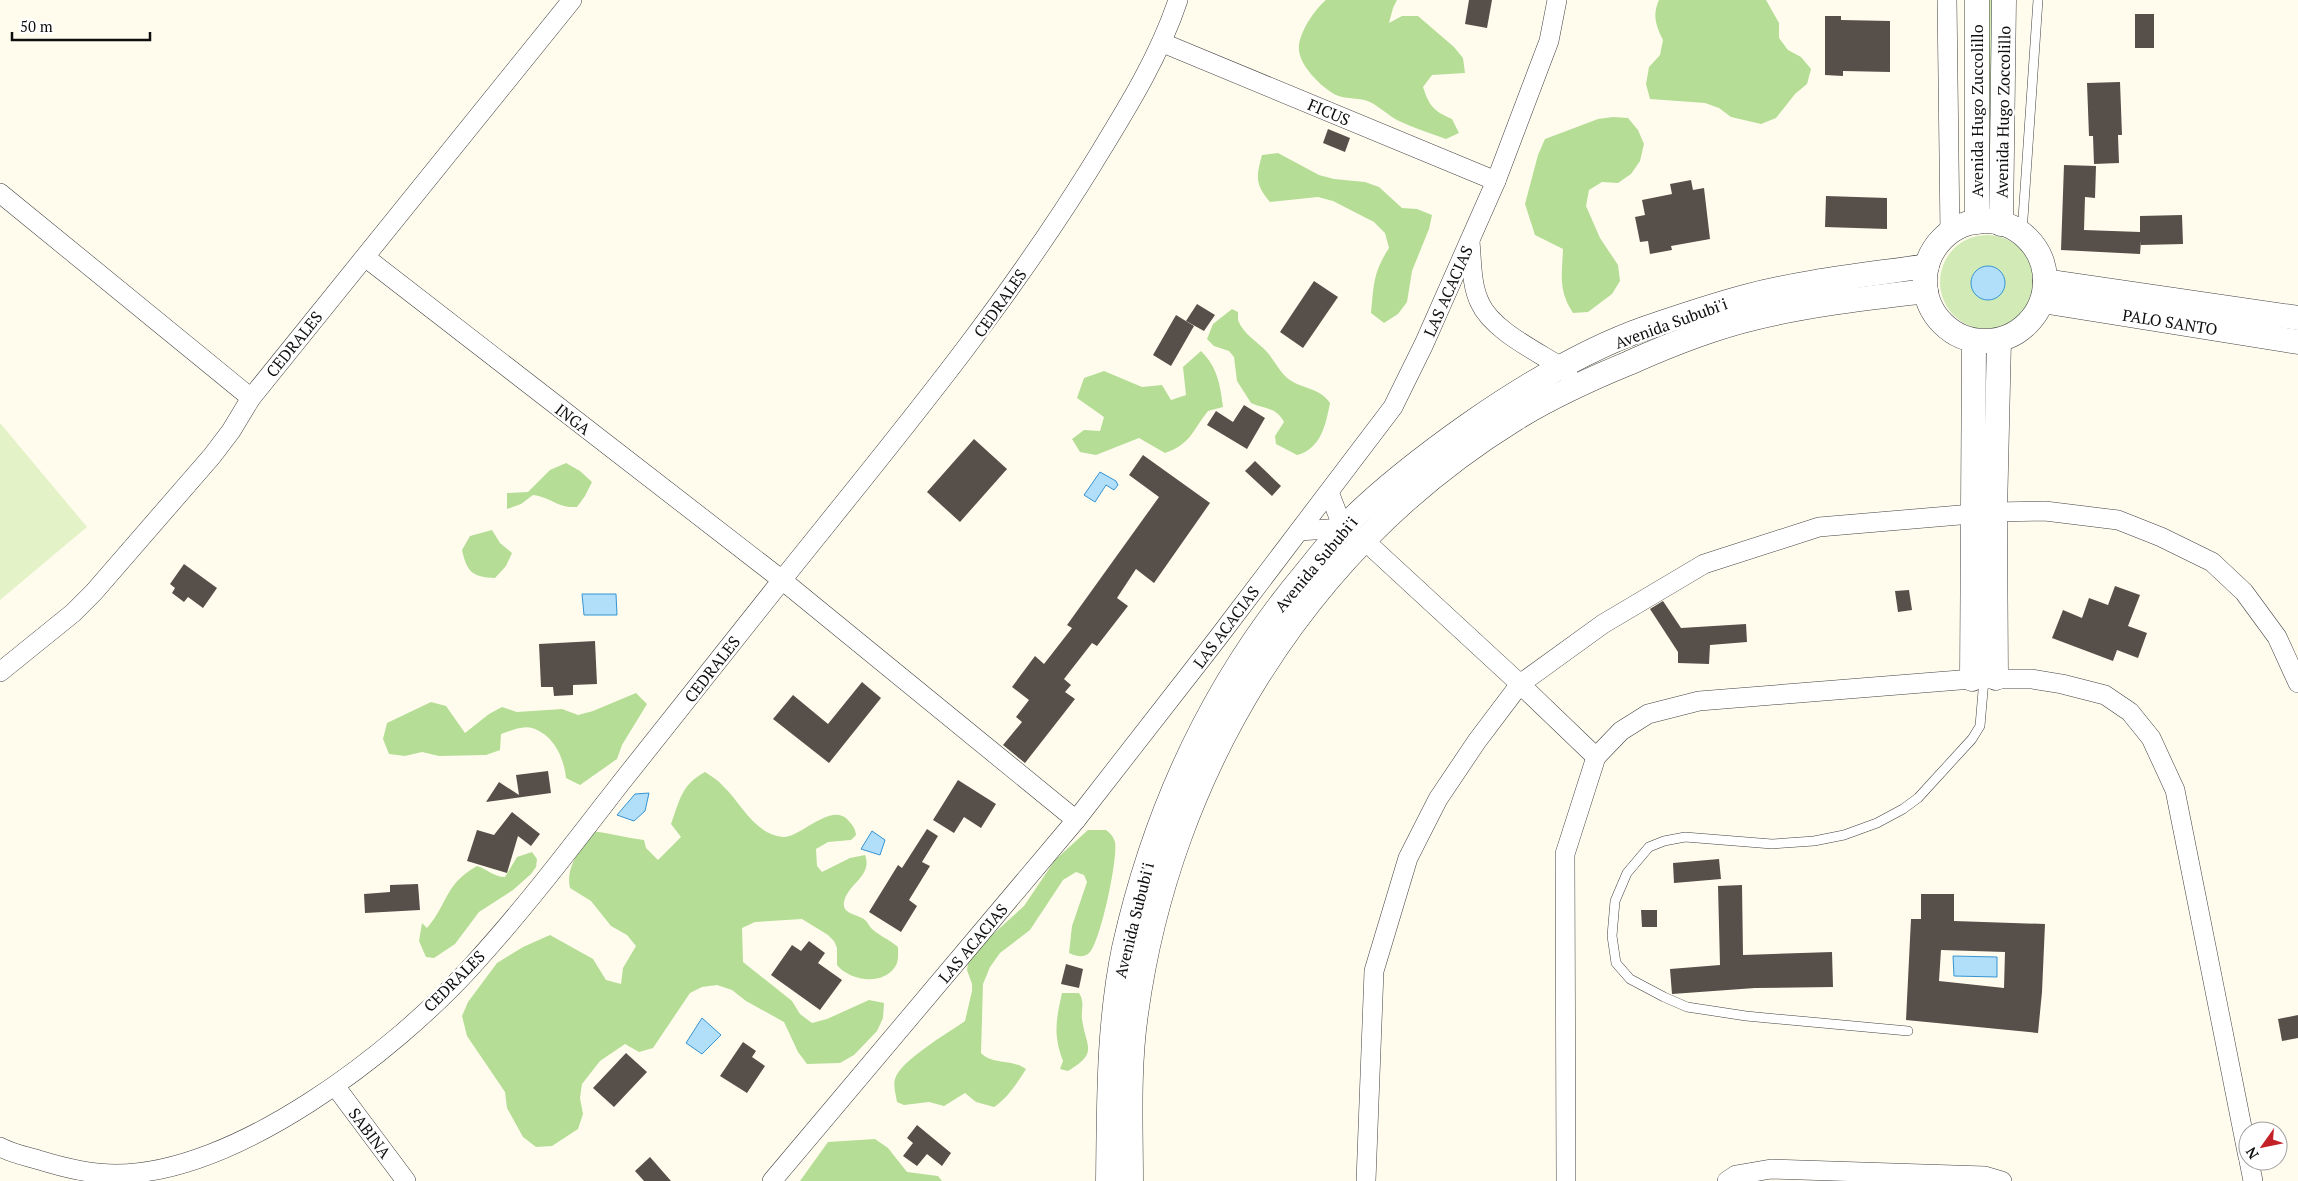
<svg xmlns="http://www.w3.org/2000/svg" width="2298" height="1181" font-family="'PT Serif',serif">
<rect width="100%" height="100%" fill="#fffcee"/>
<g fill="#d2ebb6">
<polygon points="1987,0 1993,0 1989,207"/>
<circle cx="1987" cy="282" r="47"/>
</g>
<g fill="#b5dd95">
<path d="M 1326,0 L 1397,0 L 1393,8 L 1389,23 L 1402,16 L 1418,16 L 1454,47 L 1463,58 L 1465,73 L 1432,75 L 1423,87 C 1429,105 1433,111 1452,119 L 1459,133 L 1446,139 C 1430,133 1414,128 1399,121 C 1389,116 1380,107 1370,102 C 1360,97 1347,100 1336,95 C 1322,88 1296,63 1299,45 C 1301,30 1315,9 1326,0 Z"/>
<path d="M 1659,0 L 1766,0 L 1779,23 L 1779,38 L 1788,50 L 1801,57 L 1811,69 L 1807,84 L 1795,94 L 1776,118 L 1761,124 L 1731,117 L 1719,108 L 1705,103 L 1650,99 L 1646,84 L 1649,67 L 1660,55 L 1663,40 C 1656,26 1652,15 1659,0 Z"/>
<path d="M 1613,117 L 1628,118 L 1638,130 L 1644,144 L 1640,161 L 1631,174 L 1618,183 L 1602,182 L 1589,190 L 1586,206 L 1600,238 L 1618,265 L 1620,281 L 1612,294 L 1588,312 L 1573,313 C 1558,290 1562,275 1563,249 L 1535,235 L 1525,204 L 1538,155 L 1545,139 L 1598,119 Z"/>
<path d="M 1278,153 L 1319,175 L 1334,179 L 1365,182 L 1379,187 L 1402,208 L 1417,209 L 1432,215 L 1429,229 L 1412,271 L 1407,302 L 1398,314 L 1384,323 L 1371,313 C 1374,284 1373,273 1389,248 L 1385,233 L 1374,222 L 1333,201 L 1318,197 L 1270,202 C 1255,184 1256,177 1262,155 Z"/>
<path d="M 1232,309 L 1238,312 C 1238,314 1238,319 1238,320 C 1243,334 1258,342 1267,352 C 1275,361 1280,373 1290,380 C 1303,389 1320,388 1330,403 C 1326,424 1321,449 1297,455 L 1276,444 L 1275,436 L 1284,422 C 1276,407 1264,409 1251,403 L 1237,381 L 1234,357 L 1229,351 L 1214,346 L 1207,339 L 1213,324 Z"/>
<path d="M 1201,351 C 1218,368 1220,385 1223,407 L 1208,411 C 1192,431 1191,444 1165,453 L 1139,438 L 1096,455 L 1080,452 L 1072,439 L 1084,430 L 1100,431 L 1104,417 L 1077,398 L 1084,378 L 1104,371 L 1142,387 L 1162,385 L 1171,400 L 1186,395 L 1183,367 Z"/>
<path d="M 566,463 L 580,471 L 592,482 L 585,496 L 577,507 C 556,508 553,498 533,495 L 521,504 L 507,509 L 507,493 L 528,492 L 550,470 Z"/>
<path d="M 492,530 L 500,543 L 512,553 L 506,566 L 495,578 C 472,577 467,572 462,550 L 470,536 Z"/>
<path d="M 636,693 L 647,704 L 622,745 L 617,759 L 580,785 L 566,778 C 564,758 554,735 532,728 C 523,725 510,731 501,734 L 500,750 L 486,755 L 439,756 L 422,752 L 405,756 L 389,754 L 383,739 L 387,723 L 431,702 L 446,706 L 465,733 L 489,714 L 502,707 L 517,712 L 562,709 L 578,715 L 593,711 Z"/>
<path d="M 705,772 C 711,776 718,780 723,786 C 742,804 754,834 783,837 C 800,838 830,803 847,819 C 852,825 855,827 856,835 L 851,840 L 828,842 L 816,849 L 817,866 L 822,872 L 850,858 L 865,855 C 873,876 848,883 844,902 C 842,913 855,914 862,918 C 867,920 869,926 872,929 C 880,936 890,940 898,947 C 898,953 899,962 895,967 C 882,986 850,981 837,965 L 837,948 L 834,941 L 828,935 L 802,919 L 755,922 L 742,928 L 743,962 L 792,1001 L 800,1014 L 812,1023 L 827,1019 L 869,1000 L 884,1003 L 883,1018 L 877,1031 L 854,1055 L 840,1063 L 807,1064 L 798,1052 L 784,1022 L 746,1001 L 732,990 L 717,985 L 702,987 L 690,993 L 653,1048 L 639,1052 L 625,1044 L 600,1061 L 582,1084 L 580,1098 L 583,1114 L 578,1129 L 552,1146 L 536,1147 L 523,1137 L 507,1108 L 505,1092 L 467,1036 L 462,1016 L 468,1002 L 497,963 L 523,947 L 550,935 L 593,959 L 606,980 L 621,984 L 623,968 L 636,946 L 627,935 L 611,926 L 591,901 L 570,888 C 565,866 582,848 592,831 C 610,833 626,838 644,840 L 646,848 L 658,860 L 681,837 L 671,824 C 680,800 681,785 705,772 Z"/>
<path d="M 1088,830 L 1106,830 C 1111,834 1113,836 1115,842 C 1118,859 1101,939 1090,952 C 1084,959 1076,956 1069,953 L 1072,926 L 1087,882 L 1084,875 L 1076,872 L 1063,880 L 1030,930 L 1000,953 L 990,967 L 983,984 L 981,1053 C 993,1065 1012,1059 1026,1069 C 1017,1083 1008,1098 994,1107 L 976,1102 L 965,1093 L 944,1106 L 929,1102 L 904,1105 L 897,1102 C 896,1096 893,1085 895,1079 C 901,1060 948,1033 965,1021 L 972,991 L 972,984 L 967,970 L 968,963 L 991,936 L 1024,906 L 1055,860 Z"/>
<path d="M 532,852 L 537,859 L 536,867 L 531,874 L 513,890 L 479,912 L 455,944 L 434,958 L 426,957 L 419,941 L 422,923 L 427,928 C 449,902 444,885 477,866 C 487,869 494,877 505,877 L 517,857 Z"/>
<path d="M 1062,993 L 1079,993 C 1085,1002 1081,1008 1082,1019 C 1086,1048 1099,1052 1068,1071 L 1060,1069 L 1063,1061 C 1053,1035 1056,1020 1062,993 Z"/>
<polygon points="875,1139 888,1148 907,1172 938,1176 942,1181 800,1181 828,1142"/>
</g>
<polygon fill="#e4f2c8" points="0,423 87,527 0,600"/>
<g fill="#b1def9" stroke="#3594d3">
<circle cx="1988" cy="283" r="17"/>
<polygon points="1100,472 1116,481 1118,485 1114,490 1106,485 1095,502 1084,495"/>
<polygon points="582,594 616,594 617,615 584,615"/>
<polygon points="649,793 645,811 634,821 617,815 635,794"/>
<polygon points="872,831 885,840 880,855 861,849"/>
<polygon points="1953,956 1997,957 1997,977 1954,976"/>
<polygon points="702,1018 721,1035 702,1054 686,1043"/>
</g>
<g fill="#574f4a" fill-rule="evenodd">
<polygon points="1469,0 1492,0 1487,28 1465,24"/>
<rect x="2135" y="14" width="19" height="34"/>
<polygon points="1825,16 1841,16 1841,20 1890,21 1890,72 1843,71 1843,76 1825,75"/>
<polygon points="2120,82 2122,135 2118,135 2119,163 2094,164 2093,136 2089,136 2087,83"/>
<polygon points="1328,129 1350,138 1345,152 1323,143"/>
<polygon points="2064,165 2096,166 2095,198 2085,197 2084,230 2140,232 2140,216 2182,215 2183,244 2141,245 2141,241 2140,254 2061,250"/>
<polygon points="1691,180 1693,190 1704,188 1710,239 1671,246 1672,250 1650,254 1648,241 1640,242 1635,217 1645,215 1642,200 1672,194 1670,184"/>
<polygon points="1826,196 1887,198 1887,229 1825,227"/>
<polygon points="1314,281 1338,297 1303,348 1280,332"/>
<polygon points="1197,304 1215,315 1204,331 1186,321"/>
<polygon points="1176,315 1194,326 1171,366 1153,355"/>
<polygon points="1244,405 1265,418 1247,449 1207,425 1216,411 1233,422"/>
<polygon points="974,439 1007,469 960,522 927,492"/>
<polygon points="1143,455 1210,503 1154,583 1136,569 1117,598 1128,606 1097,646 1092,643 1064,679 1071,685 1065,692 1075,699 1025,763 1003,745 1022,722 1016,717 1029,700 1012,687 1035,656 1044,664 1072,628 1067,625 1159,497 1129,475"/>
<polygon points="1255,461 1281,486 1272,496 1245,471"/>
<polygon points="184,564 217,588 203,608 188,597 184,602 172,593 175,588 170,584"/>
<polygon points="2115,586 2140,595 2128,626 2147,633 2138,658 2117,650 2113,661 2052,638 2063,610 2082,618 2089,598 2108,605"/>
<polygon points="1909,590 1912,610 1898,612 1895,591"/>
<polygon points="1663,601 1681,628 1746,624 1747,642 1710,645 1709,664 1678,663 1678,652 1650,609"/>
<polygon points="595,641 597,684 573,685 573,695 554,696 553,687 541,687 539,644"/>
<polygon points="862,682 881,698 829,763 773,719 793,695 828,724"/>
<polygon points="548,771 551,793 486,802 499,782 519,795 516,775"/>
<polygon points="958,780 996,804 981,828 964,817 954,833 933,820"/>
<polygon points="512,812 540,834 531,846 518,836 507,873 467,861 477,830 494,835"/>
<polygon points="927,829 938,836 922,862 930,866 909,900 917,906 901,932 869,912 898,865 902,868"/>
<polygon points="1719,859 1721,879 1674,883 1673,863"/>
<polygon points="418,884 420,910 365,913 364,894 390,892 390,885"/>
<polygon points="1742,885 1743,955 1832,952 1833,987 1755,988 1672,994 1670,969 1720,965 1718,886"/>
<path d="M 1921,894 L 1954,894 L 1954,921 L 2045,924 L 2042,992 L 2038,1033 L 1906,1020 L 1911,919 L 1921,919 ZM 1941,950 L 2005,952 L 2004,988 L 1939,981 Z"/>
<polygon points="1641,910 1657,910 1657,927 1642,927"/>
<polygon points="809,941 825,953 818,963 842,980 820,1010 771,975 792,945 801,951"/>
<polygon points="1066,964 1083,969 1079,988 1061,984"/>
<polygon points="2298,1015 2298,1038 2282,1041 2278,1019"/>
<polygon points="743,1042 756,1051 752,1057 765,1066 747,1093 720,1076"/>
<polygon points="626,1053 647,1072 614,1107 593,1088"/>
<polygon points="917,1125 951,1153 942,1166 927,1154 917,1166 903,1156 913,1143 907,1138"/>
<polygon points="650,1157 671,1181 644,1181 635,1171"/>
</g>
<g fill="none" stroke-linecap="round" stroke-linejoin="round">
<g stroke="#414141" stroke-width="10">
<g id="service">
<polyline points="2022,233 2038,0"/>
<polyline points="1908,1031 1746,1016 1687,1007 1664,997 1630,979 1616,963 1612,936 1615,901 1627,873 1649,847 1664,841 1685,837 1772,844 1814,841 1844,835 1877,823 1903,809 1918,798 1972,739 1980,726 1984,679"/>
</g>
</g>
<g stroke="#414141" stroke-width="20">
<g id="minor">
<polyline points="1947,0 1950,234"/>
<polyline points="1163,43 1496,181"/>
<polyline points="0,193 251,398"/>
<path d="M 1470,242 C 1472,261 1471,285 1480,303 C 1492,330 1536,351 1561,367 L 1568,374"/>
<path d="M 365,257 L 782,580 C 890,445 1000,314 1091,167 C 1124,113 1158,60 1178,0"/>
<polyline points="1329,492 1343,528"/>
<polyline points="1299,531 1343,528 1365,541 1520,684 1596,757"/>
<polyline points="0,672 73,613 94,592 212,456 231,431 251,398 572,0"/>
<polyline points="335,1086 406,1181"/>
<path d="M 0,1147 C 13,1154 26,1156 39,1160 C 65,1168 89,1174 116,1174 C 236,1174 394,1052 472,966 C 525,908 572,846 620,784 C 674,716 728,648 782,580 L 1076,820"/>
<polyline points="2249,1161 2253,1181"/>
<polyline points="772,1181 1076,820 1217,639 1393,407 1424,344 1496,181 1549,41 1557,0"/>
<polyline points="1366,1181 1374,971 1408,858 1438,799 1477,741 1520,684 1603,624 1704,564 1819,527 1995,512 2045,511 2118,520 2161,537 2212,562 2244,592 2277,637 2298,683"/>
<polyline points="1566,1181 1565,854 1596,757 1621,731 1648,714 1699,701 1972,679 2032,679 2062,684 2105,695 2130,712 2151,738 2175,790 2248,1157"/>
<polyline points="1727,1181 1736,1175 1771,1169 1985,1176 2002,1181"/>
</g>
</g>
<g stroke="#414141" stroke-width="25">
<g id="tertiary">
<circle cx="1985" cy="281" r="60"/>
<polyline points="1977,222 1977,0"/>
<polyline points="2001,224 2004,0"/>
<polyline points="2045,281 2298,318"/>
<polyline points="2042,301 2298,342"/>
<polyline points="1996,678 1995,512 1999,340"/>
<polyline points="1972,679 1974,341"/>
<path d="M 1108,1181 C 1109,1103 1108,1025 1124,948 C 1155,809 1212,685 1304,575 C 1317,559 1330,542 1344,527 C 1382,488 1427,454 1471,423 C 1523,387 1586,349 1646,328 C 1678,317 1711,306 1744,297 C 1804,281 1866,275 1927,266"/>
<path d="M 1131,1181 C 1131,1126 1128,1069 1136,1014 C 1169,771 1305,549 1515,419 C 1551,397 1590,379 1629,363 C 1669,345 1712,328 1754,318 C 1811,304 1868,298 1926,291"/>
</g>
</g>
<use href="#service" stroke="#fff" stroke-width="9"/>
<use href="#minor" stroke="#fff" stroke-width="19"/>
<use href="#tertiary" stroke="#fff" stroke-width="24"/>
</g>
<g text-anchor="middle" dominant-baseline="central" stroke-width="5" stroke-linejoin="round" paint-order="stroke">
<g font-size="16" fill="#0e0e0e" stroke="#fff">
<text transform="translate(1977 111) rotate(-90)">Avenida Hugo Zuccolillo</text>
<text transform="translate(1329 112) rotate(23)">FICUS</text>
<text transform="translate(2003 112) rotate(-89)">Avenida Hugo Zoccolillo</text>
<text transform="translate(1448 291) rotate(-66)">LAS ACACIAS</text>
<text transform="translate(1000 303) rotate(-55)">CEDRALES</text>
<text transform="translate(2170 322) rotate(9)">PALO SANTO</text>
<text transform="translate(1671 323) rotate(-20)">Avenida Sububi'i</text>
<text transform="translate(294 344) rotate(-51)">CEDRALES</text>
<text transform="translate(573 419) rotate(38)">INGA</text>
<text transform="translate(1316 564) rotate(-50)">Avenida Sububi'i</text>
<text transform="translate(1226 627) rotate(-53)">LAS ACACIAS</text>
<text transform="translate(712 669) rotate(-52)">CEDRALES</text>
<text transform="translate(1134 920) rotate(-76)">Avenida Sububi'i</text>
<text transform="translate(973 943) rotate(-50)">LAS ACACIAS</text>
<text transform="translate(454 981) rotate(-45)">CEDRALES</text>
<text transform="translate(370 1133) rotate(53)">SABINA</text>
</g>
</g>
<g transform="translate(2263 1146) rotate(237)"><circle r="24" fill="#ffffff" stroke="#9f9f9f"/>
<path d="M0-4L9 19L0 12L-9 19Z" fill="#c42028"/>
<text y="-8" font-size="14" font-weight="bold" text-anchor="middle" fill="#0e0e0e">N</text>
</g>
<path d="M12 32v8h138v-8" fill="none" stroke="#0e0e0e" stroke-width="2.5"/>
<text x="20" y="32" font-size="15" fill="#0e0e0e" stroke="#ffffff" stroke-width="4" paint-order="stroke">50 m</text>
</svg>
